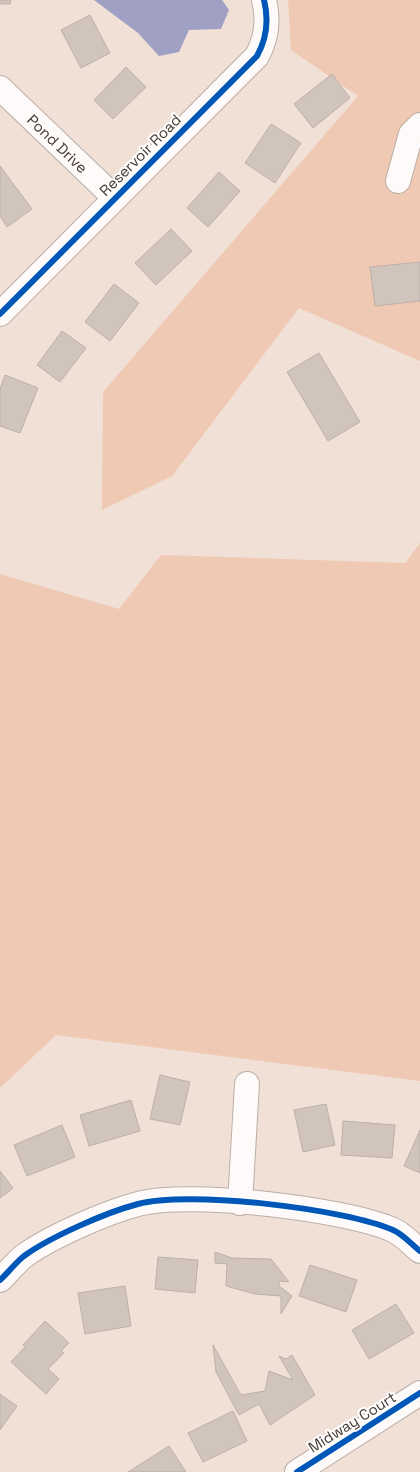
<svg xmlns="http://www.w3.org/2000/svg" width="420" height="1472" font-family="'Space Grotesk',sans-serif">
<rect width="100%" height="100%" fill="#f1e0d6"/>
<g fill="#efc9b3">
<polygon points="288,0 420,0 420,361 299,308 172,476 102,510 103,392 358,96 291,50"/>
<polygon points="420,543 420,1081 56,1035 0,1088 0,574 119,609 161,555 405,563"/>
</g>
<polygon fill="#a0a0c5" points="94,0 222,0 229,10 221,29 189,30 179,52 159,56 138,33"/>
<g fill="#d1c4bc" stroke="#bdb0a8">
<polygon points="0,0 11,0 10,4 0,4"/>
<polygon points="90,15 110,53 81,68 61,30"/>
<polygon points="126,67 146,87 113,119 94,100"/>
<polygon points="332,74 350,98 313,128 294,104"/>
<polygon points="271,124 301,143 275,183 245,163"/>
<polygon points="0,166 32,209 7,227 0,216"/>
<polygon points="219,172 240,191 208,227 187,208"/>
<polygon points="171,229 192,251 156,285 135,263"/>
<polygon points="420,262 420,301 375,306 370,267"/>
<polygon points="114,284 139,303 110,341 85,322"/>
<polygon points="62,331 86,348 60,382 37,365"/>
<polygon points="319,353 360,422 328,441 287,372"/>
<polygon points="5,375 38,388 20,433 0,426 0,389"/>
<polygon points="160,1075 190,1082 180,1125 150,1119"/>
<polygon points="131,1100 140,1131 89,1146 80,1115"/>
<polygon points="326,1104 335,1145 303,1152 294,1110"/>
<polygon points="343,1121 395,1125 392,1158 341,1155"/>
<polygon points="62,1125 75,1157 27,1176 14,1145"/>
<polygon points="420,1130 420,1173 404,1166"/>
<polygon points="0,1171 13,1188 0,1198"/>
<polygon points="215,1252 232,1258 271,1259 289,1282 279,1281 279,1286 292,1296 281,1314 281,1296 255,1294 226,1286 227,1264 215,1263"/>
<polygon points="158,1257 198,1260 195,1293 155,1289"/>
<polygon points="310,1265 357,1280 346,1312 299,1296"/>
<polygon points="125,1286 131,1326 85,1334 78,1293"/>
<polygon points="396,1304 414,1333 369,1359 352,1330"/>
<polygon points="45,1321 69,1343 61,1351 64,1353 48,1369 59,1379 46,1394 11,1362 25,1347 23,1345"/>
<polygon points="213,1345 241,1395 265,1391 269,1371 293,1380 279,1356 286,1359 292,1355 315,1395 270,1425 259,1404 239,1415 216,1372"/>
<polygon points="0,1394 17,1406 0,1430"/>
<polygon points="233,1411 247,1441 203,1462 188,1433"/>
<polygon points="169,1446 186,1472 128,1472"/>
</g>
<g fill="none" stroke-linecap="round" stroke-linejoin="round">
<g stroke="#bcafa7" stroke-width="26">
<g id="minor">
<path id="s1" d="M 0,88 L 115,198"/>
<polyline points="398,181 411,134 420,125"/>
<path d="M 0,314 L 257,56 C 267,38 269,20 264,0"/>
<polyline points="240,1203 247,1084"/>
<path d="M 0,1280 C 8,1273 15,1263 24,1256 C 50,1237 107,1212 138,1204 C 188,1190 346,1209 393,1230 C 403,1234 412,1245 420,1251"/>
<polyline points="297,1472 420,1393"/>
</g>
</g>
<use href="#minor" stroke="#fdfaf9" stroke-width="24"/>
<g stroke="#fff" stroke-width="9">
<g id="cycleway">
<path d="M 0,314 L 257,56 C 267,38 269,20 264,0"/>
<path d="M 0,1280 C 8,1273 15,1263 24,1256 C 50,1237 107,1212 138,1204 C 188,1190 346,1209 393,1230 C 403,1234 412,1245 420,1251"/>
<polyline points="297,1472 420,1393"/>
</g>
</g>
<use href="#cycleway" stroke="#0057b8" stroke-width="6"/>
</g>
<g text-anchor="middle" dominant-baseline="central" stroke-width="4" stroke-linejoin="round" paint-order="stroke">
<g font-size="15" fill="#453831" stroke="#fff">
<text stroke="none"><textPath href="#s1" startOffset="80">Pond Drive</textPath></text>
<text transform="translate(140 155) rotate(-45)">Reservoir Road</text>
<text transform="translate(352 1422) rotate(-32)">Midway Court</text>
</g>
</g>
</svg>
